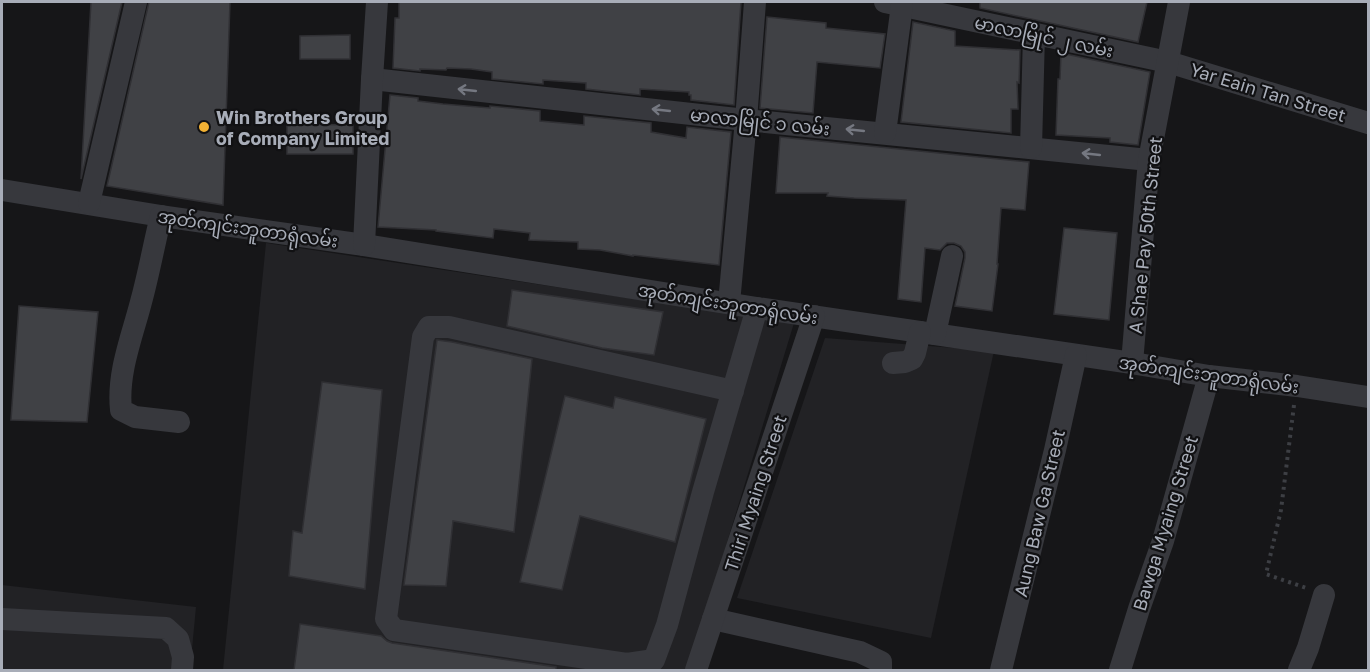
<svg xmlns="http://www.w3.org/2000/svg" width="1370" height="672" font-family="'Golos Text','Noto Sans Myanmar',sans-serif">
<rect width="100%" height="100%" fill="#161618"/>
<g fill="#222225">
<polygon points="266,243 794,323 688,670 223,670"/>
<polygon points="825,338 994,351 931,638 737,598"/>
<polygon points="2,585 196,607 190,670 2,670"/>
</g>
<g fill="#404145" stroke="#303034" stroke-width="1.5">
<polygon points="91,2 122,2 81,179"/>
<polygon points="149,2 230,2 223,205 107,186"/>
<polygon points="399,2 741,2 734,105 691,100 691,95 689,95 689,92 640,89 640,95 586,89 586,83 543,80 543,84 492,79 492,72 471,69 447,68 446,70 420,69 420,71 393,68 395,18 399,18"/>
<polygon points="980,2 1147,2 1138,42 980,8"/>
<polygon points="767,17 826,23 826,28 885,34 880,68 817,62 813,113 760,108"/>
<polygon points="913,22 955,31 955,46 1020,50 1019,83 1017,82 1018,109 1011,109 1011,133 901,122"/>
<polygon points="350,35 350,59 300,59 300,36"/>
<polygon points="1061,53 1150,72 1138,145 1110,142 1110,138 1056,135 1058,79 1060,79"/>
<polygon points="390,95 418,98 418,101 443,104 490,108 490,106 540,111 540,121 584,125 584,116 651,123 651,132 686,138 687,127 731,132 719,265 633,255 633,256 600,250 578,249 578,242 529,240 530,233 494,229 493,238 436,231 436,230 378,227"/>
<polygon points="287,124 353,125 353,154 287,154"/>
<polygon points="780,137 1029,162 1025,210 1001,208 997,264 998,264 992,311 955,306 965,258 965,252 961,246 954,243 947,243 940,250 925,248 921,302 898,299 906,200 854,198 827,196 828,193 776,193"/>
<polygon points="1064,228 1117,233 1109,320 1054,314"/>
<polygon points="512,290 663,312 654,355 602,348 507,326"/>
<polygon points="19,306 98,312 87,422 11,420"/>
<polygon points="437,340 452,342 532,359 514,532 453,521 446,586 404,585"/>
<polygon points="322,382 382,390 365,589 289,576 293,531 302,533"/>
<polygon points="565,396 613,408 615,397 706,419 675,542 580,516 562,590 520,582"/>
<polygon points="300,624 381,636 387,641 392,643 556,667 556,670 294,670"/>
</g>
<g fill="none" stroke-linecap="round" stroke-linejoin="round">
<polyline stroke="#3d3f44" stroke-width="4" stroke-dasharray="3 4.5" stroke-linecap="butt" points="1294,405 1281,510 1266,574 1306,588"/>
<g stroke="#37383d" stroke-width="22">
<polyline points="885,2 1168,62 1368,123"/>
<polyline points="372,79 746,120 1149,160"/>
<polyline points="885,133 902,5"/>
<polyline points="1031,148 1034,34"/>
<polyline points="2,190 161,216 364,245 757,308 1132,363 1209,376 1297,386 1368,397"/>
<polyline points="89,203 136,2"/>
<path d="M 161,216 C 154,244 149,273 141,302 C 132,337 117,373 121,410 L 135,417 L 179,422"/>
<polyline points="364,245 372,79 377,2"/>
<polyline points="729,303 746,120 755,2"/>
<polyline points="935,334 952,256"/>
<polyline points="893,363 905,362 912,359 915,353 920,332"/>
<polyline points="1132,363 1149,160 1179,2"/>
<polyline points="733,391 449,327 429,327 423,337 386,619 394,630 627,664 654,660 667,625 703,492 757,308"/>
<polyline points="2,619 166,628 178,639 183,657 182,670"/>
<polyline points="713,619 860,652 881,662 881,670"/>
<polyline points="696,670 814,316"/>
<polyline points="1001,670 1055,450 1076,355"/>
<polyline points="1120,670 1139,609 1163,541 1209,376"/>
<polyline points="1299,670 1308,648 1324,595"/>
</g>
</g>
<defs><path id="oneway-shaft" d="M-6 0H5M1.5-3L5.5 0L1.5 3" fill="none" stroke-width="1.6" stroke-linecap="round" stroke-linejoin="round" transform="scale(1.5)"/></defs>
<g stroke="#757881">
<use href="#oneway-shaft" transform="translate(467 90) rotate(-174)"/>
<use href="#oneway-shaft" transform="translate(661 110) rotate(-174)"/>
<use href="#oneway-shaft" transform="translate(855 130) rotate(-174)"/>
<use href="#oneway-shaft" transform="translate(1091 154) rotate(-174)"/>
</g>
<circle fill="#f2b134" stroke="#111113" stroke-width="2" cx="204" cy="127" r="6"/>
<g text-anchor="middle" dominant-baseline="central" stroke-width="4.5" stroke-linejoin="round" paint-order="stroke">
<g font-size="18" fill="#a8adb8" stroke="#111113">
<text transform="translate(1044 36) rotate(12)">မာလာမြိုင် ၂ လမ်း</text>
<text transform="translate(1268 92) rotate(17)">Yar Eain Tan Street</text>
<text transform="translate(760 121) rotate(6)">မာလာမြိုင် ၁ လမ်း</text>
<text transform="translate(248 228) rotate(8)">အုတ်ကျင်းဘူတာရုံလမ်း</text>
<text transform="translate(1145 235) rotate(-84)">A Shae Pay 50th Street</text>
<text transform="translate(728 303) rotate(9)">အုတ်ကျင်းဘူတာရုံလမ်း</text>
<text transform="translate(1209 374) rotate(8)">အုတ်ကျင်းဘူတာရုံလမ်း</text>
<text transform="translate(755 493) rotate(-72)">Thiri Myaing Street</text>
<text transform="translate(1039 513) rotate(-77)">Aung Baw Ga Street</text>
<text transform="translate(1165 523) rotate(-73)">Bawga Myaing Street</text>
</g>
<g font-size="18" font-weight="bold" fill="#a8adb8" stroke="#111113" text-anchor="start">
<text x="216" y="117">Win Brothers Group<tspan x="216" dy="21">of Company Limited</tspan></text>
</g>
</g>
<rect width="1370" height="672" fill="none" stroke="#a8adb8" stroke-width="6"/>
</svg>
